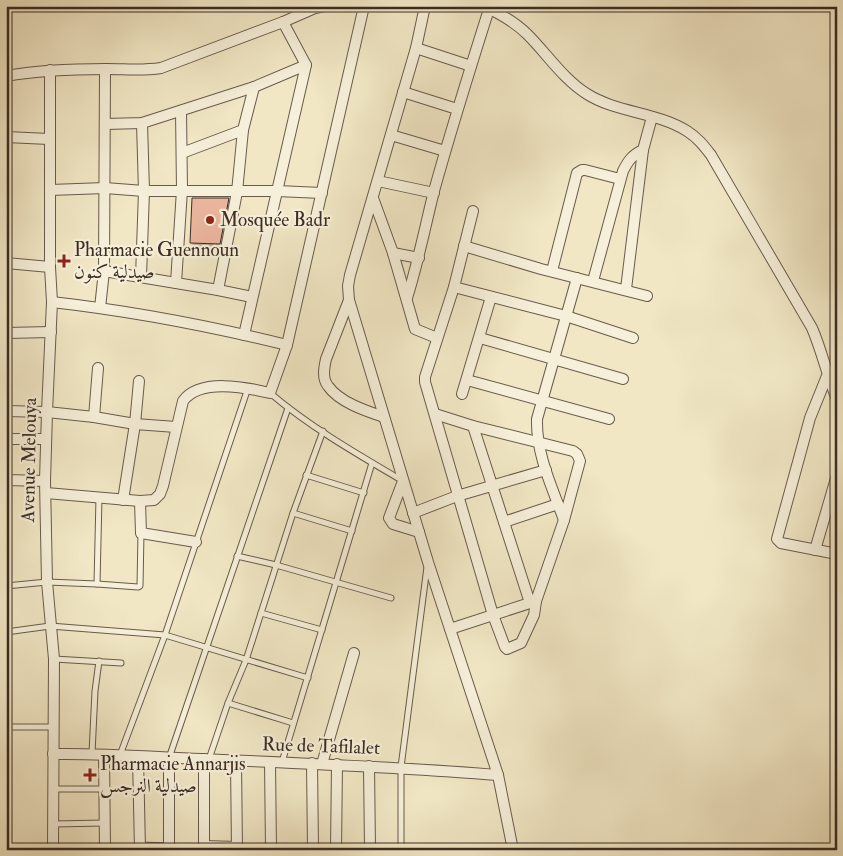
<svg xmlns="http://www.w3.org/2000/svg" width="843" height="856" font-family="'IM FELL Double Pica',Amiri,serif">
<defs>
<filter id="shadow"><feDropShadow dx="3" dy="3" stdDeviation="1" flood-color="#0004"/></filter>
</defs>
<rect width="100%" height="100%" fill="#f1e7c4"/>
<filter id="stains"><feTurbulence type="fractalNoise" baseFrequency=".004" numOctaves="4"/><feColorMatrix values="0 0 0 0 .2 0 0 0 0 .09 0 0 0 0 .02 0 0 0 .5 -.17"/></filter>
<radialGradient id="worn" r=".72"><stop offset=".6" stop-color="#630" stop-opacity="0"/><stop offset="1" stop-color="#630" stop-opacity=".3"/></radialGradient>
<polygon fill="#ebb59e" stroke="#3b2c25" filter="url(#shadow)" points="192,198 229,198 220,244 190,243"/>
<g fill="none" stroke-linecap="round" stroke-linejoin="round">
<g stroke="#685b4d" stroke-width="7">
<g id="service">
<path d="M 270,393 C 310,427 357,454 403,481"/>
<polyline points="306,475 364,493"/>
<polyline points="293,513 352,531"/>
<polyline points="237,556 276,565 391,598"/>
<polyline points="97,584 99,497"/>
<polyline points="6,586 47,582 97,584 138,587 140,586 141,533"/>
<polyline points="261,613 322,630"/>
<polyline points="6,632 50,626 165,635 308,678"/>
<polyline points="54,659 121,663"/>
<polyline points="228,703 293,723"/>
<polyline points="6,727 54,727"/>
<polyline points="92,753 95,691 99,661"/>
<polyline points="120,755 165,635 248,388"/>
<polyline points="169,758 288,408"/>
<polyline points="209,759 228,703 246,660 293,513 323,431"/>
<polyline points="282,762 372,463"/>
<polyline points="54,789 104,789"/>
<polyline points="54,824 104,823"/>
<polyline points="140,845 169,846"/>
<polyline points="401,850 401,767 427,567"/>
</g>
</g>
<g stroke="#685b4d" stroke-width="12">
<g id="minor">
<polyline points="425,6 416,48 350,275 348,286 349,300 428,562 498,775 513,850"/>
<path d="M 483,6 C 499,13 516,23 528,35 C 547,54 564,80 587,94 C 617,113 657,112 687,131 C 698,138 704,146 711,155 L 812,328 C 822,351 827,376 837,399"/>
<polyline points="416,48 471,66"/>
<polyline points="50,70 50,267 52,302 47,412 45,481 47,582 54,659 53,850"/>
<path d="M 6,76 C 39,70 73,69 107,69 C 125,69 142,71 161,68 L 283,22 L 315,8 L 325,6"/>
<polyline points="403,92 457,109"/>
<polyline points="105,124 142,123 254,87 306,65"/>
<polyline points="391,135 445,151"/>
<polyline points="6,137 49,139"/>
<polyline points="182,153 243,130"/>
<polyline points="378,181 434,193"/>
<polyline points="50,190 105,188 144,191 277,191 322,193"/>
<polyline points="373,198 393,253 415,329 437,338"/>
<polyline points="473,211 454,287 425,377 425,382 493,615 505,647 507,649 521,643 534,615 536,601"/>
<polyline points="464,246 541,269 647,296"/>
<polyline points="393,253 419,258"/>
<polyline points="6,263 50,267"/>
<polyline points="104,271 218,290 252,297"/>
<polyline points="552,271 577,173 582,170 585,170 620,179"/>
<polyline points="141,277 144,191 142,123"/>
<path d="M 593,281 L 623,171 C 628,161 632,155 643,150"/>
<polyline points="176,283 182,190 181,111"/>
<polyline points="454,287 566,316 633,338"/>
<polyline points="626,289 643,150 652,117"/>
<polyline points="218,290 237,192 243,130 254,87"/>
<path d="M 407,298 C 418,263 425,227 434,191 C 451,130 470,69 489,9"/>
<path d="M 349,300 L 326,359 C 324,368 322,378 328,386 C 339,402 366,411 384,417"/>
<path d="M 52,302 C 131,311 210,326 287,345"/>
<polyline points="100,308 104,271 105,69"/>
<polyline points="6,333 51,332"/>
<polyline points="244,335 306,65 283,22"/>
<polyline points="480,338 623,379"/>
<polyline points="827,376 810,418 777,539 781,543 837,554"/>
<polyline points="467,380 609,419"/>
<polyline points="462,394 491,297"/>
<polyline points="6,411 47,412 94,417 135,424 176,427"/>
<polyline points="435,414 473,426 573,451 577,454 580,461 564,520 536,601 450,629"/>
<polyline points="94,417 98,368"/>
<polyline points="473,426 530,603"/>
<polyline points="6,439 46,439"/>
<polyline points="6,480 45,481"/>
<polyline points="403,481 389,518 393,524 419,532"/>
<path d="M 46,493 L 140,501 L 154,500 L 160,494 L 163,486 L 183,401 C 200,378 245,387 270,393 L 287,345 L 364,6"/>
<polyline points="123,500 135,424 139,381"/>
<polyline points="140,501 141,533 196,542"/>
<polyline points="413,513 457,496 546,470"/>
<path d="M 564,520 C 552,487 536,454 537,419 L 577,278"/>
<polyline points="504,522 558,504"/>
<polyline points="815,550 837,475"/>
<path d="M 53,754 C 103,753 152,757 201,759 C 301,763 399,767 498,775"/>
<polyline points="104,755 105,850"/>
<polyline points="138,757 140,850"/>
<polyline points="169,758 169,850"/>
<polyline points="236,761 237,850"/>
<polyline points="270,762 271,850"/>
<polyline points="312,763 313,850"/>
<polyline points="322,764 354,653"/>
<polyline points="369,766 370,850"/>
<polyline points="204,846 237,847"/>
<polyline points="204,850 204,759"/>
<polyline points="336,850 337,764"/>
</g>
</g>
<use href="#service" stroke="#f6efd9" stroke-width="5"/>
<use href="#minor" stroke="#f6efd9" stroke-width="10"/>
</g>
<g fill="#8f2418" stroke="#f6efd9" stroke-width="2">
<circle cx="210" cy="220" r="5"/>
<path d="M61.5 253.5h5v5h5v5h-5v5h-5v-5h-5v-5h5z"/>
<path d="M87.5 767.5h5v5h5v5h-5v5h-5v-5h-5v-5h5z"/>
</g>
<g text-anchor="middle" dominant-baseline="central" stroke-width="4.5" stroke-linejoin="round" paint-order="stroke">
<g font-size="19" fill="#3b2c25" stroke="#f6efd9" text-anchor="start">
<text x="220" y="220">Mosquée Badr</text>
<text x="74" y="250">Pharmacie Guennoun<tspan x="74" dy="22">صيدلية كنون</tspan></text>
<text x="100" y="764">Pharmacie Annarjis<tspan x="100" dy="22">صيدلية النرجس</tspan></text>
</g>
<g font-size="19" fill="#3b2c25" stroke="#f6efd9">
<text transform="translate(29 460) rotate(-89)">Avenue Melouya</text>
<text transform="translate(321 746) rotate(2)">Rue de Tafilalet</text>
</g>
</g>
<rect width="843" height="856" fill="none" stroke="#f1e7c4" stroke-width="25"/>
<rect x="8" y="8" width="828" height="841" fill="none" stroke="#3b2c25" stroke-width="2.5"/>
<rect x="12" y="12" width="818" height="831" fill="none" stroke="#3b2c25"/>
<rect width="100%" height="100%" filter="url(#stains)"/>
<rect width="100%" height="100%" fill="url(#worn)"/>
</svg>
